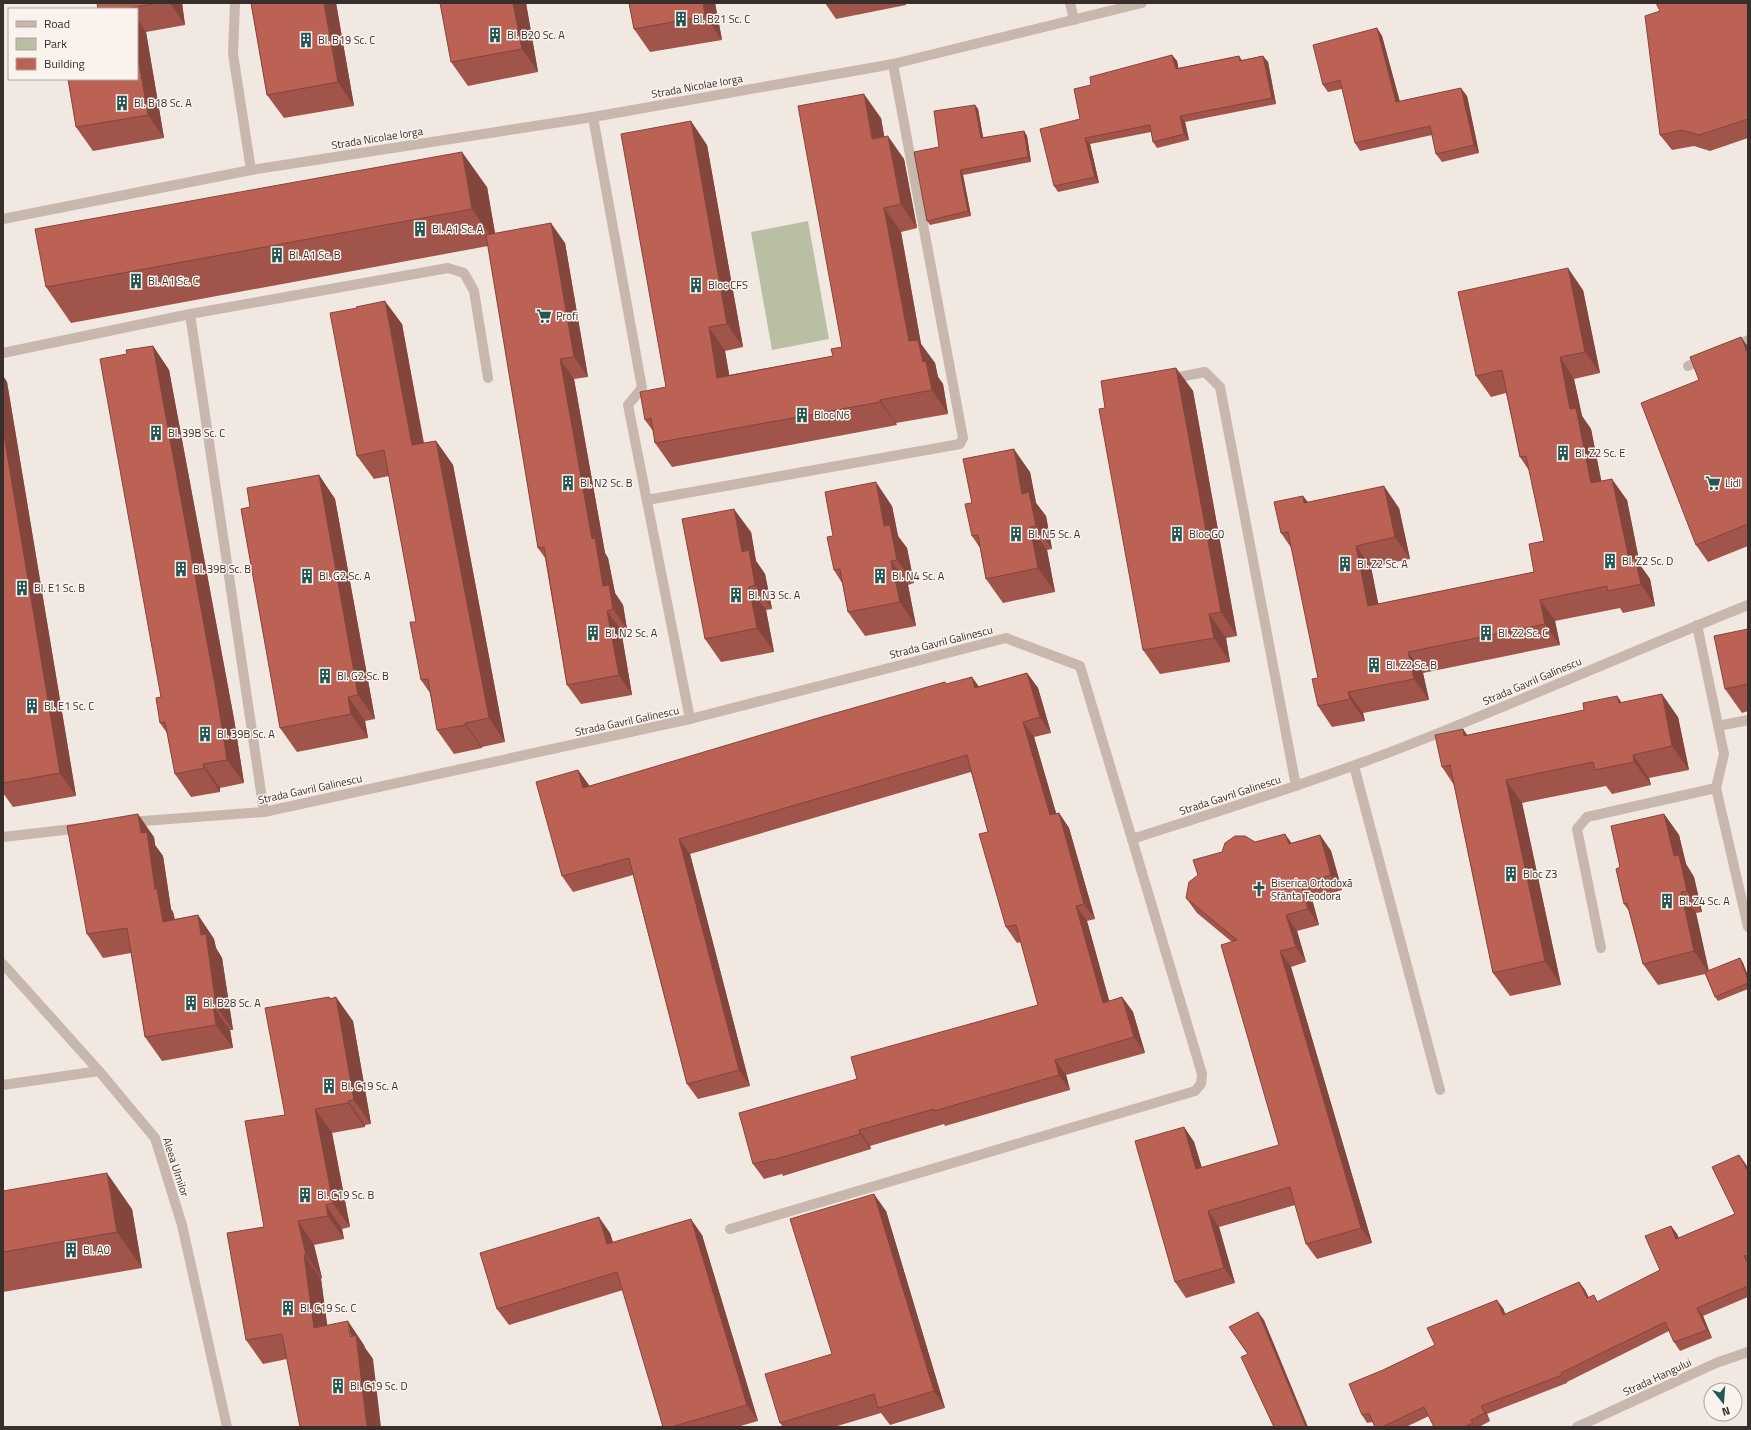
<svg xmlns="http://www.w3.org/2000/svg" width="1751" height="1430" font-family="'Titillium Web',sans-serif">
<rect width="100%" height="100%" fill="#f1e8e1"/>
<polygon fill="#b9bfa2" points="808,221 829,339 772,350 751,232"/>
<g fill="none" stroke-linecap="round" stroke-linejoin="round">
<g stroke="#c8b7ad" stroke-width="10">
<polyline points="235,3 233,54 251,170"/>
<polyline points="1732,347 1748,340"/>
<polyline points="3,353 190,314"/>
<polyline points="1688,366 1704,359"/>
<polyline points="1169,379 1205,372 1220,387 1296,786"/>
<polyline points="647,500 960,444 963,438 893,64"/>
<polyline points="1697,625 1724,754 1716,788 1748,927"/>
<polyline points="1718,726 1748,720"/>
<polyline points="1354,766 1440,1090"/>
<polyline points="264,812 190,314 448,268 464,273 474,291 488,378"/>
<polyline points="1601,948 1577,829 1587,817 1716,788"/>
<polyline points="730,1229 1195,1091 1201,1084 1202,1074 1132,839"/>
</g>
<g stroke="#c8b7ad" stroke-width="10">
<polyline points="1070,3 1074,20"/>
<polyline points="593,117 642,388 628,405 690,719"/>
<polyline points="3,219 251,170 593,117 893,64 1142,3"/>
<path d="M 130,822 L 264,812 L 690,719 L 1006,638 L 1080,666 L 1132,839 C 1239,805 1347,771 1451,728 C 1550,688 1648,645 1748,605"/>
<polyline points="3,837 81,828"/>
<polyline points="3,964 99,1071 155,1138 182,1225 227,1427"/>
<polyline points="3,1085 99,1071"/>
<polyline points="1577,1427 1716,1363 1748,1352"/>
</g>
</g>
<g fill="#a15449">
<polygon points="97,3 182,3 185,25 146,32 164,138 93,151 76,127 137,79 137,9 98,9"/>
<polygon points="251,3 336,3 354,106 284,118 267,95"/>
<polygon points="526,3 538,72 468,86 451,62"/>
<polygon points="629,3 715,3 722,40 650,52 634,29"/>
<polygon points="825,3 906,3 906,5 836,19"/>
<polygon points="1748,3 1748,138 1710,151 1694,146 1672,150 1660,135"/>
<polygon points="1377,28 1382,36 1400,102 1467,96 1479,153 1442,162 1436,154 1432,135 1360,151 1355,143 1342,89 1328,92 1323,85"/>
<polygon points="1172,55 1177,61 1178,68 1239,56 1242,60 1263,56 1268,62 1276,104 1185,122 1189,140 1157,148 1153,142 1151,132 1090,144 1099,183 1058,192 1054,186 1080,119 1091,85"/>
<polygon points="975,105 978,109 983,138 1024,131 1027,136 1031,162 963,175 971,216 930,225 927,221 939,147"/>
<polygon points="881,118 884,136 904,159 917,228 901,232 921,344 935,363 938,377 943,384 948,414 896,423 897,425 672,467 655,443 653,431 645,420 666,387 707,145 743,347 725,351 729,375 833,356 842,347"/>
<polygon points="487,187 495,233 565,243 588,377 574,379 605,553 608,558 615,593 623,605 627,629 621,630 632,695 581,704 567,685 545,558 538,548 488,246 71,323 46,287"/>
<polygon points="1583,290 1600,373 1574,379 1582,416 1591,429 1601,481 1627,500 1640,565 1650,579 1655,606 1623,613 1620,608 1555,621 1560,645 1423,673 1429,700 1363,713 1365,721 1332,727 1318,706 1318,678 1292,549 1281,533 1303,496 1308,502 1399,508 1410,559 1371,567 1378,604 1534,572 1544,541 1530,472 1520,457 1506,393 1491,397 1476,376"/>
<polygon points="402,324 424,443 436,441 453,465 505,742 482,747 482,748 454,754 437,730 430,693 421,680 416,622 389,476 374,479 357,456"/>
<polygon points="1741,337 1748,347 1748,546 1708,562 1696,545 1699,380"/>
<polygon points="153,346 169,370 234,719 244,783 220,788 220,792 191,797 175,774 167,733 160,723 161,697 127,354"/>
<polygon points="1176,368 1193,391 1237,636 1226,638 1230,662 1160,674 1143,650 1105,408"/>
<polygon points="3,376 7,382 76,796 13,807 3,793"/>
<polygon points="1030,472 1036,503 1046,516 1052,549 1047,550 1055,592 1003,603 986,579 980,548 972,536 972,503"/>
<polygon points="319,475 335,499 375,719 365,721 368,738 297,752 280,728 250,507"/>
<polygon points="892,506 898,536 907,548 914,583 908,585 916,626 865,636 848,612 842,583 834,570 833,536"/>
<polygon points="751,532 756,561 765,574 772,609 766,610 774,652 721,662 705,639"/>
<polygon points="1748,629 1748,711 1742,713 1725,689"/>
<polygon points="1027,673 1038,688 1051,733 1034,737 1056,813 1059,813 1069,828 1095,919 1087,921 1109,1001 1122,997 1133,1012 1145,1053 1066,1075 1070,1090 945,1126 944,1124 870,1146 871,1149 783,1176 782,1174 764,1179 753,1164 857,1079 1038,1005 1021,942 1017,943 1006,927 988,832 971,772 690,854 750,1086 698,1099 687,1084 633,875 573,892 562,876 578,770 589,786 946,684 979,686"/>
<polygon points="1617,696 1621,702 1678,717 1689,770 1649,778 1651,785 1612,794 1606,786 1522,803 1561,985 1510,996 1493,973 1454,785 1442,767 1463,729 1467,735 1584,710"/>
<polygon points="1664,814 1679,835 1686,864 1694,877 1702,912 1696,913 1709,971 1740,958 1743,963 1748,976 1748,989 1718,1001 1715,997 1705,974 1658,985 1643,964 1629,911 1624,904 1620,867"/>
<polygon points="1320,835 1331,851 1342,890 1312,899 1319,925 1297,931 1306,962 1291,967 1372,1243 1317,1259 1306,1244 1295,1205 1219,1227 1235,1283 1186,1298 1175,1282 1184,1127 1194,1142 1202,1168 1279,1145 1232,942 1197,913 1186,898 1255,842 1292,843"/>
<polygon points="154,837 155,845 163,856 171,909 173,912 175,919 198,915 214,939 216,948 222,958 233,1030 230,1030 233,1048 162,1061 145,1037 131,953 103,958 87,934"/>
<polygon points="329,997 353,1021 371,1124 365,1125 365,1127 332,1133 350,1227 342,1229 344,1239 314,1245 322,1278 321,1279 327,1326 364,1345 365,1348 373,1359 287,1359 263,1364 246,1340 264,1227 285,1115"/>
<polygon points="1739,1155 1748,1168 1748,1297 1703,1316 1712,1338 1680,1351 1674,1342 1669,1331 1567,1382 1567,1383 1487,1414 1490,1421 1479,1427 1434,1427 1429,1416 1406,1427 1375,1427 1372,1422 1367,1423 1362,1415 1383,1370 1435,1345 1503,1308 1505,1314 1579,1282 1585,1290 1589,1298 1599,1302 1660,1270 1671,1226 1677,1234 1679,1238 1735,1214"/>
<polygon points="3,1191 132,1209 142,1268 3,1292"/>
<polygon points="886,1211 945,1408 890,1425 881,1413 834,1427 783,1427 780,1423 832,1354"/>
<polygon points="610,1233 613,1242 702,1235 758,1421 737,1427 663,1427 623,1290 509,1325 497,1309"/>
</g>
<g fill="#83453c">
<polygon points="170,3 182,3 185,25"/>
<polygon points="324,3 336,3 354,106 338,82"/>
<polygon points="513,3 526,3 538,72 522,49"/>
<polygon points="703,3 715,3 722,40 705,16"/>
<polygon points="137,18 146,32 164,138 148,115 137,51"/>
<polygon points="1377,28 1382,36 1402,110 1396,102"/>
<polygon points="1172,55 1177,61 1180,75 1176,69"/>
<polygon points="1263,56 1268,62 1276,104 1272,98"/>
<polygon points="1461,88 1467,96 1479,153 1474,145"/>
<polygon points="864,94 881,118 889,163 872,139"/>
<polygon points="975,105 978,109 984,142 981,138"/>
<polygon points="1180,116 1185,122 1189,140 1184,134"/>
<polygon points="691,121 707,145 743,347 727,324"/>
<polygon points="1024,131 1027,136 1031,162 1028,157"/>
<polygon points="888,136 904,159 917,228 901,204"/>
<polygon points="1085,138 1090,144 1099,183 1095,177"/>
<polygon points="462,152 487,187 497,245 472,209"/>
<polygon points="960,170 963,175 971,216 968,211"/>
<polygon points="884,208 901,232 921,344 935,363 938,377 943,384 948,414 932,390 909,341"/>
<polygon points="551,223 565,243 588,377 574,357"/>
<polygon points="1568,268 1583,290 1600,373 1585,352"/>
<polygon points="385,301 402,324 428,469 412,445"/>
<polygon points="709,327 725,351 734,401 717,378"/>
<polygon points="1741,337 1748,347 1748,354"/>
<polygon points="153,346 169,370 234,719 244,783 227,760"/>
<polygon points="1560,357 1574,379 1582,416 1591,429 1606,504 1591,483 1570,409"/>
<polygon points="560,359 574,379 605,553 608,558 615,593 623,605 627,629 613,609 603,586 592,539"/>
<polygon points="1176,368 1193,391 1237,636 1221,612"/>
<polygon points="3,376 7,382 76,796 60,773 3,429"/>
<polygon points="880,400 896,423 897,425 880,402"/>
<polygon points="436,441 453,465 505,742 489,718"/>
<polygon points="1014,449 1030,472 1036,503 1046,516 1052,549 1036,526 1022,494"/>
<polygon points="319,475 335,499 375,719 358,695"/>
<polygon points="1612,479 1627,500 1640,565 1650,579 1655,606 1641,584 1629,559"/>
<polygon points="876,482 892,506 898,536 907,548 914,583 897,560 884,526"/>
<polygon points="1384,486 1399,508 1410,559 1395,537"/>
<polygon points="1303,496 1318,517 1304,503"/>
<polygon points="734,509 751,532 756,561 765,574 772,609 755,585 742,552"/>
<polygon points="1030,527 1047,550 1055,592 1038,568"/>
<polygon points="1356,546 1371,567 1383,627 1368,606"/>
<polygon points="891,561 908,585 916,626 900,602"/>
<polygon points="749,587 766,610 774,652 757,628"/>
<polygon points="1540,600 1555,621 1560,645 1545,624"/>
<polygon points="607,611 621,630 632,695 619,675"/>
<polygon points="1209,614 1226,638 1230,662 1214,638"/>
<polygon points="1408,652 1423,673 1429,700 1414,679"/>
<polygon points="1027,673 1038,688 1051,733 1040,717"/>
<polygon points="972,677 983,692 975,688"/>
<polygon points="1348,692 1363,713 1365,721 1350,699"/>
<polygon points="1662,694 1678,717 1689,770 1672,746"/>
<polygon points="1617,696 1634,720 1619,703"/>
<polygon points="348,697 365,721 368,738 351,714"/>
<polygon points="1023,722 1034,737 1061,830 1050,815"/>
<polygon points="465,723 482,747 482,748 465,725"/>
<polygon points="1463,729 1479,752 1464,736"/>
<polygon points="1633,755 1649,778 1651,785 1634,762"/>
<polygon points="203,764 220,788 220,792 204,768"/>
<polygon points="578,770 589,785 594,803 583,788"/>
<polygon points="1506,780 1522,803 1561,985 1545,961"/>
<polygon points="1059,813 1069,828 1095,919 1084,904"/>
<polygon points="138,814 154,837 155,845 163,856 171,909 173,912 180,945 163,922 141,833"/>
<polygon points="1664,814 1679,835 1686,864 1694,877 1702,912 1687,891 1674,856"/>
<polygon points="1285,834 1296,849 1289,844"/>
<polygon points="1320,835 1331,851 1342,890 1331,875"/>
<polygon points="679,839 690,854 750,1086 739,1070"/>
<polygon points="1301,884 1312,899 1319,925 1308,909"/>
<polygon points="1681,892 1696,913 1709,973 1694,951"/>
<polygon points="1076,906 1087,921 1114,1018 1103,1003"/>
<polygon points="198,915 214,939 216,948 222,958 233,1030 216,1006"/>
<polygon points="1286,915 1297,931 1306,962 1296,947"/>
<polygon points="1280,951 1291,967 1372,1243 1361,1228"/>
<polygon points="1740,958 1743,963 1748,976 1748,980"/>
<polygon points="329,997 338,1009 336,997 353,1021 371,1124 354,1100"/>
<polygon points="1122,997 1133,1012 1145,1053 1134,1037"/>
<polygon points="213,1006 230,1030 233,1048 216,1025"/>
<polygon points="1055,1060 1066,1075 1070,1090 1059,1075"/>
<polygon points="348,1101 365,1125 365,1127 348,1103"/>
<polygon points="315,1109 332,1133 350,1227 333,1203"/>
<polygon points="1184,1127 1194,1142 1207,1185 1196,1169"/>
<polygon points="859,1130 870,1146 871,1149 860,1134"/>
<polygon points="1739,1155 1745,1163 1748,1168 1748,1171"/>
<polygon points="107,1173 132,1209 142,1268 117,1232"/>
<polygon points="874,1194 886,1211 945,1408 934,1391"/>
<polygon points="326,1205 342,1229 344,1239 328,1216"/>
<polygon points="1208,1211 1219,1227 1235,1283 1224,1268"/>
<polygon points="599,1217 610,1233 618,1260 607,1244"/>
<polygon points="691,1219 702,1235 758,1421 747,1405"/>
<polygon points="298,1221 314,1245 322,1278 306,1255"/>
<polygon points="1671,1226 1677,1234 1682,1247 1676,1239"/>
<polygon points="304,1255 321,1279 331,1352 314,1328"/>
<polygon points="1579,1282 1585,1290 1593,1307 1587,1298"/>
<polygon points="1497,1300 1503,1308 1509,1323 1503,1315"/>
<polygon points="1697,1308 1703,1316 1712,1338 1707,1330"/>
<polygon points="1258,1312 1264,1320 1308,1427 1306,1427"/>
<polygon points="348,1321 364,1345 365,1348 373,1359 381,1427 367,1427"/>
<polygon points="1481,1406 1487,1414 1490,1421 1485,1413"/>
</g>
<g fill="#bb6255" stroke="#83453c">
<polygon points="97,3 158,3 130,8 130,9 98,9"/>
<polygon points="251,3 324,3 338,82 267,95"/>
<polygon points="440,3 513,3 522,49 451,62"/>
<polygon points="629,3 703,3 705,16 634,29"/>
<polygon points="1656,3 1748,3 1748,119 1699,135 1682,130 1660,135 1645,16 1660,11"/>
<polygon points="1377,28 1396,102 1461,88 1474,145 1436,154 1430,126 1355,143 1340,80 1323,85 1313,45"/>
<polygon points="137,51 148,115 76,127 68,79 137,79"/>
<polygon points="1172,55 1176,69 1239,56 1240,61 1263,56 1272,98 1180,116 1184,134 1153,142 1150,125 1085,138 1095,177 1054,186 1040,129 1080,119 1074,89 1091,85 1090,77"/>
<polygon points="864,94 872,139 888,136 901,204 884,208 909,341 918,340 923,362 926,361 932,390 880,400 880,402 655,443 651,418 645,420 640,392 666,387 621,134 691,121 727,324 709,327 717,378 833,356 831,349 842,347 798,106"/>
<polygon points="975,105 981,138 1024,131 1028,157 960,170 968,211 927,221 914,152 939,147 934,111"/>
<polygon points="462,152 472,209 46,287 35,229"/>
<polygon points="551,223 574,357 560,359 592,539 595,538 603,586 609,585 613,609 607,611 619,675 567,685 544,547 538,548 486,235"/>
<polygon points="1568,268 1585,352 1560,357 1570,409 1576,408 1591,483 1612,479 1629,559 1635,558 1641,584 1608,591 1607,586 1540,600 1545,624 1408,652 1414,679 1348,692 1350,699 1318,706 1312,679 1318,678 1288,532 1281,533 1274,502 1303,496 1304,503 1384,486 1395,537 1356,546 1368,606 1534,572 1529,544 1544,541 1526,456 1520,457 1502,370 1476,376 1458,292"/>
<polygon points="385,301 412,445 436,441 489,718 465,723 465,725 437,730 428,679 421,680 410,622 416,622 384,450 357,456 330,313 357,308 356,307"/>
<polygon points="1741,337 1748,354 1748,524 1696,545 1641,403 1699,380 1690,357"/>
<polygon points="153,346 217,696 227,760 203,764 204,768 175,774 165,722 160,723 156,698 161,697 100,359 127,354 126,350"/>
<polygon points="1176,368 1221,612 1209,614 1214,638 1143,650 1099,409 1105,408 1101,381"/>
<polygon points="3,429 60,773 3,783"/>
<polygon points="1014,449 1022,494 1029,492 1036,526 1030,527 1038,568 986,579 978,535 972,536 965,504 972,503 963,459"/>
<polygon points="319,475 358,695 348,697 351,714 280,728 241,509 250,507 247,488"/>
<polygon points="876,482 884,526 890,525 897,560 891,561 900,602 848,612 840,569 834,570 827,537 833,536 825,492"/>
<polygon points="734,509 742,552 749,550 755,585 749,587 757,628 705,639 682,519"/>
<polygon points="1748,629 1748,684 1725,689 1714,636"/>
<polygon points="1027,673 1040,717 1023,722 1050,815 1059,813 1084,904 1076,906 1103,1003 1122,997 1134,1037 1055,1060 1059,1075 934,1111 934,1109 859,1130 860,1134 773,1160 772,1159 753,1164 739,1113 857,1079 851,1057 1038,1005 1016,925 1006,927 979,834 988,832 967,755 679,839 739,1070 687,1084 629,858 562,876 536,782 578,770 583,788 818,718 945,682 946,684 972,677 975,688"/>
<polygon points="1662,694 1672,746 1633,755 1634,762 1595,770 1593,762 1506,780 1545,961 1493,973 1450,765 1442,767 1435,735 1463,729 1464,736 1584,710 1583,703 1617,696 1619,703"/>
<polygon points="138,814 141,833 147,832 155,889 157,889 163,922 198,915 201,935 206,934 216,1006 213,1006 216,1025 145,1037 127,928 87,934 67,826"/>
<polygon points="1664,814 1674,856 1679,855 1687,891 1681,892 1694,951 1643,964 1627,903 1624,904 1616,869 1620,867 1611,826"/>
<polygon points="1285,834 1289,844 1320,835 1331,875 1301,884 1308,909 1286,915 1296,947 1280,951 1361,1228 1306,1244 1290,1187 1208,1211 1224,1268 1175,1282 1135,1141 1184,1127 1196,1169 1279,1145 1221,945 1237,940 1186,898 1189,882 1198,875 1193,860 1222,852 1225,843 1235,836 1245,836 1255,842"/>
<polygon points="1740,958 1748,980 1748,983 1715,997 1705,972"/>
<polygon points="329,997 330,999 336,997 354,1100 348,1101 348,1103 315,1109 333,1203 326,1205 328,1216 298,1221 306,1255 304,1255 314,1328 348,1321 350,1337 356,1335 367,1427 300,1427 282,1334 246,1340 227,1233 264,1227 245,1121 285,1115 265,1008"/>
<polygon points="1739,1155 1748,1171 1748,1255 1744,1256 1748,1264 1748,1286 1697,1308 1707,1330 1674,1342 1665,1322 1561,1373 1562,1375 1481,1406 1485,1413 1471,1420 1473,1423 1464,1427 1434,1427 1424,1407 1382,1427 1375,1427 1369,1413 1362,1415 1349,1384 1383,1370 1435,1345 1427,1328 1497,1300 1503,1315 1579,1282 1587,1298 1594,1295 1597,1302 1660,1270 1645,1236 1671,1226 1676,1239 1735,1214 1712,1167"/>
<polygon points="107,1173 117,1232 3,1252 3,1191"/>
<polygon points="874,1194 934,1391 878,1408 874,1394 780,1423 765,1374 832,1354 790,1219"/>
<polygon points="599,1217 607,1244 691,1219 747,1405 671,1427 663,1427 617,1272 497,1309 480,1253"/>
<polygon points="1258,1312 1306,1427 1274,1427 1241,1357 1248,1354 1229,1327"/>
</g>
<defs>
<g id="building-bare" transform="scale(1.2)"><path d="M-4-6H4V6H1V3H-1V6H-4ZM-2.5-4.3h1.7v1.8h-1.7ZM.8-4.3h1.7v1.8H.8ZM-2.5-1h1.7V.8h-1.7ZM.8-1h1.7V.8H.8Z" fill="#245653" stroke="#f9f2ed" stroke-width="2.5" paint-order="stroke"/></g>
<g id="supermarket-bare" transform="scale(1.2)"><path d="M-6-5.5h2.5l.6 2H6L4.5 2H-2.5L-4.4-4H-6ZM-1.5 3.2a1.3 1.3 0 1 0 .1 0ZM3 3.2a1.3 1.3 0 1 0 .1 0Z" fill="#245653" stroke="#f9f2ed" stroke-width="2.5" paint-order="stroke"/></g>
<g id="church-bare" transform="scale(1.2)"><path d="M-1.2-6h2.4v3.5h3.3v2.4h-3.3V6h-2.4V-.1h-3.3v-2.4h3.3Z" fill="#245653" stroke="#f9f2ed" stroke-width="2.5" paint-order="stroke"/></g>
</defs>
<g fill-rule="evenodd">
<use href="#building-bare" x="681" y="19"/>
<use href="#building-bare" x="495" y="35"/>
<use href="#building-bare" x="306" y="40"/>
<use href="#building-bare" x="122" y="103"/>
<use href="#building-bare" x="420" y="229"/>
<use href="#building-bare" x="277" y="255"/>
<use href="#building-bare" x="136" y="281"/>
<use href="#building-bare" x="696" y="285"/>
<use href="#supermarket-bare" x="544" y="316"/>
<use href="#building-bare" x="802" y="415"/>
<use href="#building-bare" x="156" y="433"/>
<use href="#building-bare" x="1563" y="453"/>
<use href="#building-bare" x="568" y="483"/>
<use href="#supermarket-bare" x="1713" y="483"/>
<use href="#building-bare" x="1016" y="534"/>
<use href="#building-bare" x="1177" y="534"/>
<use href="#building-bare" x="1610" y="561"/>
<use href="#building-bare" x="1345" y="564"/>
<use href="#building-bare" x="181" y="569"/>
<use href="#building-bare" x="307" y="576"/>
<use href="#building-bare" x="880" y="576"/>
<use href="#building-bare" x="22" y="588"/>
<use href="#building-bare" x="736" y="595"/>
<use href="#building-bare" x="593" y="633"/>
<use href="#building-bare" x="1486" y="633"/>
<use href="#building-bare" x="1374" y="665"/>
<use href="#building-bare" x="325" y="676"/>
<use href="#building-bare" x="32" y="706"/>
<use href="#building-bare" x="205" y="734"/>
<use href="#building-bare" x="1511" y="874"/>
<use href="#church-bare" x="1259" y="889"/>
<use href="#building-bare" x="1667" y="901"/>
<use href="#building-bare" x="191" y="1003"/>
<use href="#building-bare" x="329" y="1086"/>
<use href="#building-bare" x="305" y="1195"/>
<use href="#building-bare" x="71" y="1250"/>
<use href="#building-bare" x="288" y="1308"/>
<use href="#building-bare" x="338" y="1386"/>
</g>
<g text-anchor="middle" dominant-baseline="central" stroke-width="3" stroke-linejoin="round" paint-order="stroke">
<g font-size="11" fill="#382e2b" stroke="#f9f2ed" text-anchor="start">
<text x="693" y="19">Bl. B21 Sc. C</text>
<text x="507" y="35">Bl. B20 Sc. A</text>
<text x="318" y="40">Bl. B19 Sc. C</text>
<text x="134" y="103">Bl. B18 Sc. A</text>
<text x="432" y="229">Bl. A1 Sc. A</text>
<text x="289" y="255">Bl. A1 Sc. B</text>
<text x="148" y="281">Bl. A1 Sc. C</text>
<text x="708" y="285">Bloc CFS</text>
<text x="556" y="316">Profi</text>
<text x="814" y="415">Bloc N6</text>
<text x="168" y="433">Bl. 39B Sc. C</text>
<text x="1575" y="453">Bl. Z2 Sc. E</text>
<text x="580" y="483">Bl. N2 Sc. B</text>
<text x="1725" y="483">Lidl</text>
<text x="1028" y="534">Bl. N5 Sc. A</text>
<text x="1189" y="534">Bloc G0</text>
<text x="1622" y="561">Bl. Z2 Sc. D</text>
<text x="1357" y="564">Bl. Z2 Sc. A</text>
<text x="193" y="569">Bl. 39B Sc. B</text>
<text x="319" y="576">Bl. G2 Sc. A</text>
<text x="892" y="576">Bl. N4 Sc. A</text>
<text x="34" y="588">Bl. E1 Sc. B</text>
<text x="748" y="595">Bl. N3 Sc. A</text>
<text x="605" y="633">Bl. N2 Sc. A</text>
<text x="1498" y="633">Bl. Z2 Sc. C</text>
<text x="1386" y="665">Bl. Z2 Sc. B</text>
<text x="337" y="676">Bl. G2 Sc. B</text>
<text x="44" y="706">Bl. E1 Sc. C</text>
<text x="217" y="734">Bl. 39B Sc. A</text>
<text x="1523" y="874">Bloc Z3</text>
<text x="1271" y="883">Biserica Ortodoxă<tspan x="1271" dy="13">Sfânta Teodora</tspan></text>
<text x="1679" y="901">Bl. Z4 Sc. A</text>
<text x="203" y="1003">Bl. B28 Sc. A</text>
<text x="341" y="1086">Bl. C19 Sc. A</text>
<text x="317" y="1195">Bl. C19 Sc. B</text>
<text x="83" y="1250">Bl. A0</text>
<text x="300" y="1308">Bl. C19 Sc. C</text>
<text x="350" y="1386">Bl. C19 Sc. D</text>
</g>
<g font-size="11" fill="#382e2b" stroke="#f9f2ed">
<text transform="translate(697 86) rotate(-10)">Strada Nicolae Iorga</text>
<text transform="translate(377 138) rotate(-9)">Strada Nicolae Iorga</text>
<text transform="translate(941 642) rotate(-14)">Strada Gavril Galinescu</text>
<text transform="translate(1532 681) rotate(-23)">Strada Gavril Galinescu</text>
<text transform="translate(627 721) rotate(-12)">Strada Gavril Galinescu</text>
<text transform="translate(310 789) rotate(-12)">Strada Gavril Galinescu</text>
<text transform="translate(1230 795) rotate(-18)">Strada Gavril Galinescu</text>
<text transform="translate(176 1167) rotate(72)">Aleea Ulmilor</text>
<text transform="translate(1657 1377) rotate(-25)">Strada Hangului</text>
</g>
</g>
<rect width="1751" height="1430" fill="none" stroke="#382e2b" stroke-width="8"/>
<rect x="8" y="8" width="130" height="72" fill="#f9f2ed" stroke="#aca49f"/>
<rect x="16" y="21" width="20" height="6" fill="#c8b7ad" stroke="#aca49f"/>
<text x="44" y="28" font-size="12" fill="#382e2b">Road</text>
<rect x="16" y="38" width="20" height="12" fill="#b9bfa2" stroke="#aca49f"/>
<text x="44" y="48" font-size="12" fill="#382e2b">Park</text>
<rect x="16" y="58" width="20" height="12" fill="#bb6255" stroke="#aca49f"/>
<text x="44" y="68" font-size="12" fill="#382e2b">Building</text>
<g transform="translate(1723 1402) rotate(163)"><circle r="19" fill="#f9f2ed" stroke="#aca49f"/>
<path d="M0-3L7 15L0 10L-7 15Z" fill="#245653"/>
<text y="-6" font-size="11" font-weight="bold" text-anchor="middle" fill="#382e2b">N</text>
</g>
</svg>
